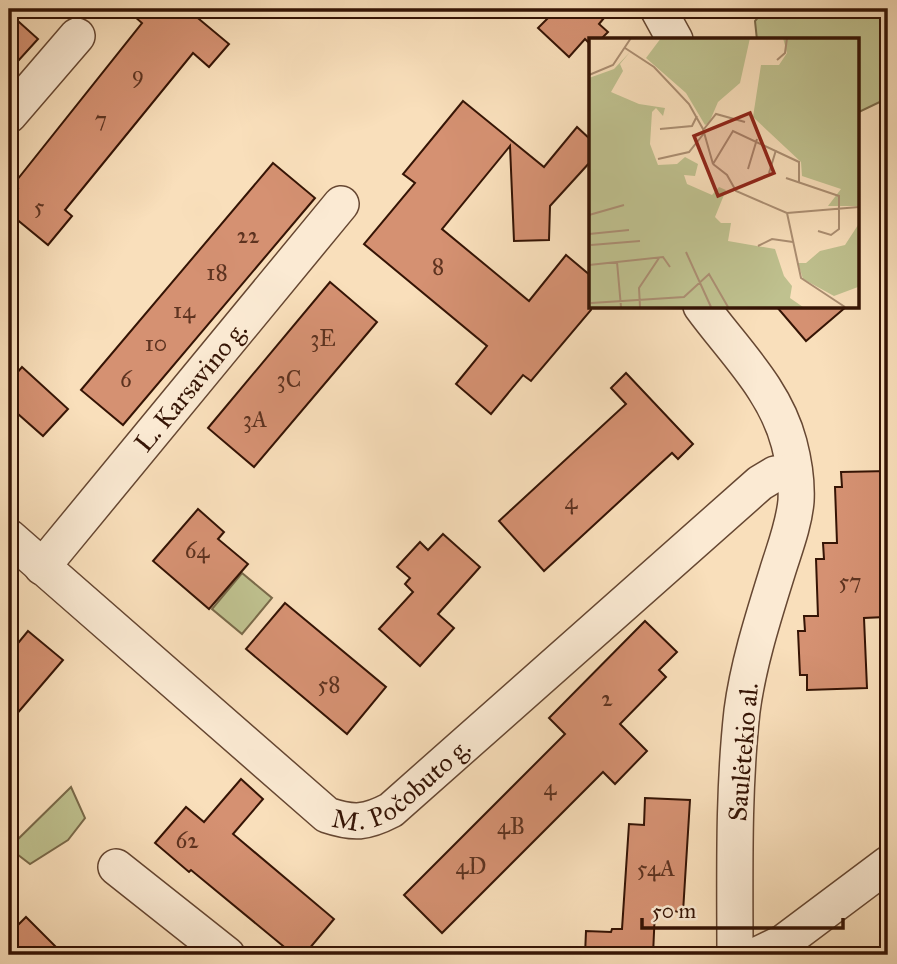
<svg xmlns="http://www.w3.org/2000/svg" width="897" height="964" font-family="'IM FELL Great Primer',serif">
<rect width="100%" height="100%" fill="#f9dfbb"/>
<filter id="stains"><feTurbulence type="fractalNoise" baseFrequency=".00286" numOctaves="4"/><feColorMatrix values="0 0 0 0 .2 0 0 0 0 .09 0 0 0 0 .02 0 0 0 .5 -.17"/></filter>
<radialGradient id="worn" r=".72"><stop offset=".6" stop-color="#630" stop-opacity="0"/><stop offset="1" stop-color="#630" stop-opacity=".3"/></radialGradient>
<g fill="#bfc18f" stroke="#7a6a4a" stroke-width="2">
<polygon points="765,9 888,9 888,98 857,113 857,40 757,40 755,21"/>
<polygon points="242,573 272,598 242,634 212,609"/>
<polygon points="71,787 85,818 68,840 30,864 9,848"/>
</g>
<g fill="#d59172" stroke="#351405" stroke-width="2">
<polygon points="126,9 187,9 229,44 209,67 193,53 65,210 72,216 48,245 9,213 9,201 18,189 13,185 142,23"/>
<polygon points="557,9 594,9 604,18 599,24 608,32 600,40 591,40 591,45 585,39 569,57 538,28"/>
<polygon points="9,13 38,39 9,71"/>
<polygon points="463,101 544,167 577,127 591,140 591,161 550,206 549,240 514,241 510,146 442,229 529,301 566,255 591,276 591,310 531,381 523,375 491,414 456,384 487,346 364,244 415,183 403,174"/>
<polygon points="273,163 315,198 123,425 81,390"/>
<polygon points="330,282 377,322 254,467 208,428"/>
<polygon points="776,306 847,306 806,341"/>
<polygon points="22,367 68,409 43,436 9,406 9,382"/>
<polygon points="626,373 693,444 678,459 672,453 544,571 499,521 626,404 611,388"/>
<polygon points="888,471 888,544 882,544 885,617 864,618 867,688 807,690 807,675 800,675 798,631 805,631 804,616 818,616 816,559 824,559 823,543 837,543 835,487 842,487 841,472"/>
<polygon points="198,509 224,532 218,539 248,564 209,609 153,561"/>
<polygon points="443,534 480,567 438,614 454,628 420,666 379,629 413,592 405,584 410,578 397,567 420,542 428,550"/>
<polygon points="285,603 386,687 347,734 246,649"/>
<polygon points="645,621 677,652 659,670 666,677 620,724 647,751 615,784 603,772 442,933 404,895 565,734 549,718"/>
<polygon points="28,631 63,660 9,723 9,654"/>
<polygon points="241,779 263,799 233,834 334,919 304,955 294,955 191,870 189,872 155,843 186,807 204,822"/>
<polygon points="645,798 690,800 683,912 655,910 653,955 585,955 586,931 611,932 612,929 622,929 629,824 644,825"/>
<polygon points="26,917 64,955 9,955 9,934"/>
</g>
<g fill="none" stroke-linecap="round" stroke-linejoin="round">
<g stroke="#664732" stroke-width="38">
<g id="minor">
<polyline points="658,9 675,40"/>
<polyline points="9,115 77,36"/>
<path d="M 701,306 C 733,350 775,389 789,443 C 794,462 797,482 796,501 C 794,525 784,550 777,573 C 763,618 748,665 742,711 C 733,792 735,874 735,955"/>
<path id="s1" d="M 9,537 L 327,815 C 354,824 366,823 391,810 L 760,483 L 775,474 L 794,471"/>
<path id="s2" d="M 42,567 L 341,204"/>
<polyline points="116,867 227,955"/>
<polyline points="757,955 784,942 888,864"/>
</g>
</g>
<use href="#minor" stroke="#fbead3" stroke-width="35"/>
</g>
<g text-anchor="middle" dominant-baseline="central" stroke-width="7" stroke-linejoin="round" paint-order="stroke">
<g font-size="23" fill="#5d3320">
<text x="138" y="74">9</text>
<text x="101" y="119">7</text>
<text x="39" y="206">5</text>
<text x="248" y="235">22</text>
<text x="438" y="266">8</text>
<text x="217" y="272">18</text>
<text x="184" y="310">14</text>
<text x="323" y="338">3E</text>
<text x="156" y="343">10</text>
<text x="126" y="379">6</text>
<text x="289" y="379">3C</text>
<text x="255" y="419">3A</text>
<text x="571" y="501">4</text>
<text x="197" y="550">64</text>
<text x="850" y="581">57</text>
<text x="329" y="684">58</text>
<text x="607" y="698">2</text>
<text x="550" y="787">4</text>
<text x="511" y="826">4B</text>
<text x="187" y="840">62</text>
<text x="471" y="866">4D</text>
<text x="656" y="868">54A</text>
</g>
<g font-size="26" fill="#351405" stroke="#fbead3">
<text stroke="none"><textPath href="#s2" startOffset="234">L. Karsavino g.</textPath></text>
<text transform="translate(743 752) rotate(-85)">Saulėtekio al.</text>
<text stroke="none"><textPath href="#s1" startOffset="509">M. Počobuto g.</textPath></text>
</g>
</g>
<g transform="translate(589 38)">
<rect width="270" height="270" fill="#f9dfbb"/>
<path d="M 72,0 L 161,0 L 151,45 L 129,64 L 120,85 L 116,87 L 97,55 L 57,20 ZM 194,0 L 269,0 L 269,168 L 239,168 L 252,151 L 213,138 L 212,124 L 164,79 L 172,27 L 190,27 L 198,15 ZM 41,14 L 31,26 L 34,33 L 22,54 L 50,66 L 76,70 L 74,78 L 67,70 L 63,74 L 61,106 L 69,127 L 88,126 L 96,119 L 109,126 L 106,138 L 95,137 L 98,146 L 123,157 L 130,149 L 137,152 L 126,179 L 132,185 L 142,185 L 139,203 L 186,211 L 195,238 L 203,248 L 201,260 L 214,269 L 0,269 L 0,40 L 25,31 ZM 269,187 L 269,249 L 245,258 L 214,241 L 209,225 L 217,225 L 231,213 L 256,207 Z" fill="#bfc18f"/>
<path fill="none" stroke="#ab8e72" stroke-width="2" d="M 36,10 L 65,29 L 100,66 L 114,91 L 124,126M 188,22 L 196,15 L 198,0M 0,37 L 24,27 L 42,0M 71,91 L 103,88 L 108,78M 115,91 L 127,76 L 156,84M 69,121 L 100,114 L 116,94M 124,126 L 138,137 L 147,153 L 198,175 L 212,240 L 256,269M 124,126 L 144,93 L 210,124 L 210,144M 159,131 L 168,101M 180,135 L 187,112M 197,140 L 250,158 L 250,191 L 242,197 L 229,193M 198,175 L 270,169M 0,177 L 35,167M 0,196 L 40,192M 0,196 L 0,225M 2,207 L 51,203M 169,208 L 183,201 L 204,204M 97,214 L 122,269M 28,224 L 32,269M 0,227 L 74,219 L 81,229M 0,241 L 0,269M 2,265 L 95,259 L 120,236 L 139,269M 51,269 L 50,250 L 70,220"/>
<path fill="#8f2418" fill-opacity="0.15" stroke="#8f2418" stroke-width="3.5" d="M 161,75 L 185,135 L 129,158 L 105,98 Z"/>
<rect width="270" height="270" fill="none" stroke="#351405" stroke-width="3.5"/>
</g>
<rect width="897" height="964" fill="none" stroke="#f9dfbb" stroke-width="35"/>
<rect x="10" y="10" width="876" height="943" fill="none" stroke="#351405" stroke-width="3.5"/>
<rect x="18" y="18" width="862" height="929" fill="none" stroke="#351405" stroke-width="2"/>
<path d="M642 918v10h201v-10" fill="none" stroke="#351405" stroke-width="3.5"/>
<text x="652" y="918" font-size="21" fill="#351405" stroke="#fbead3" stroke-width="5" paint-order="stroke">50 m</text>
<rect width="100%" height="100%" filter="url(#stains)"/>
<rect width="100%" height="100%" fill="url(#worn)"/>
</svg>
